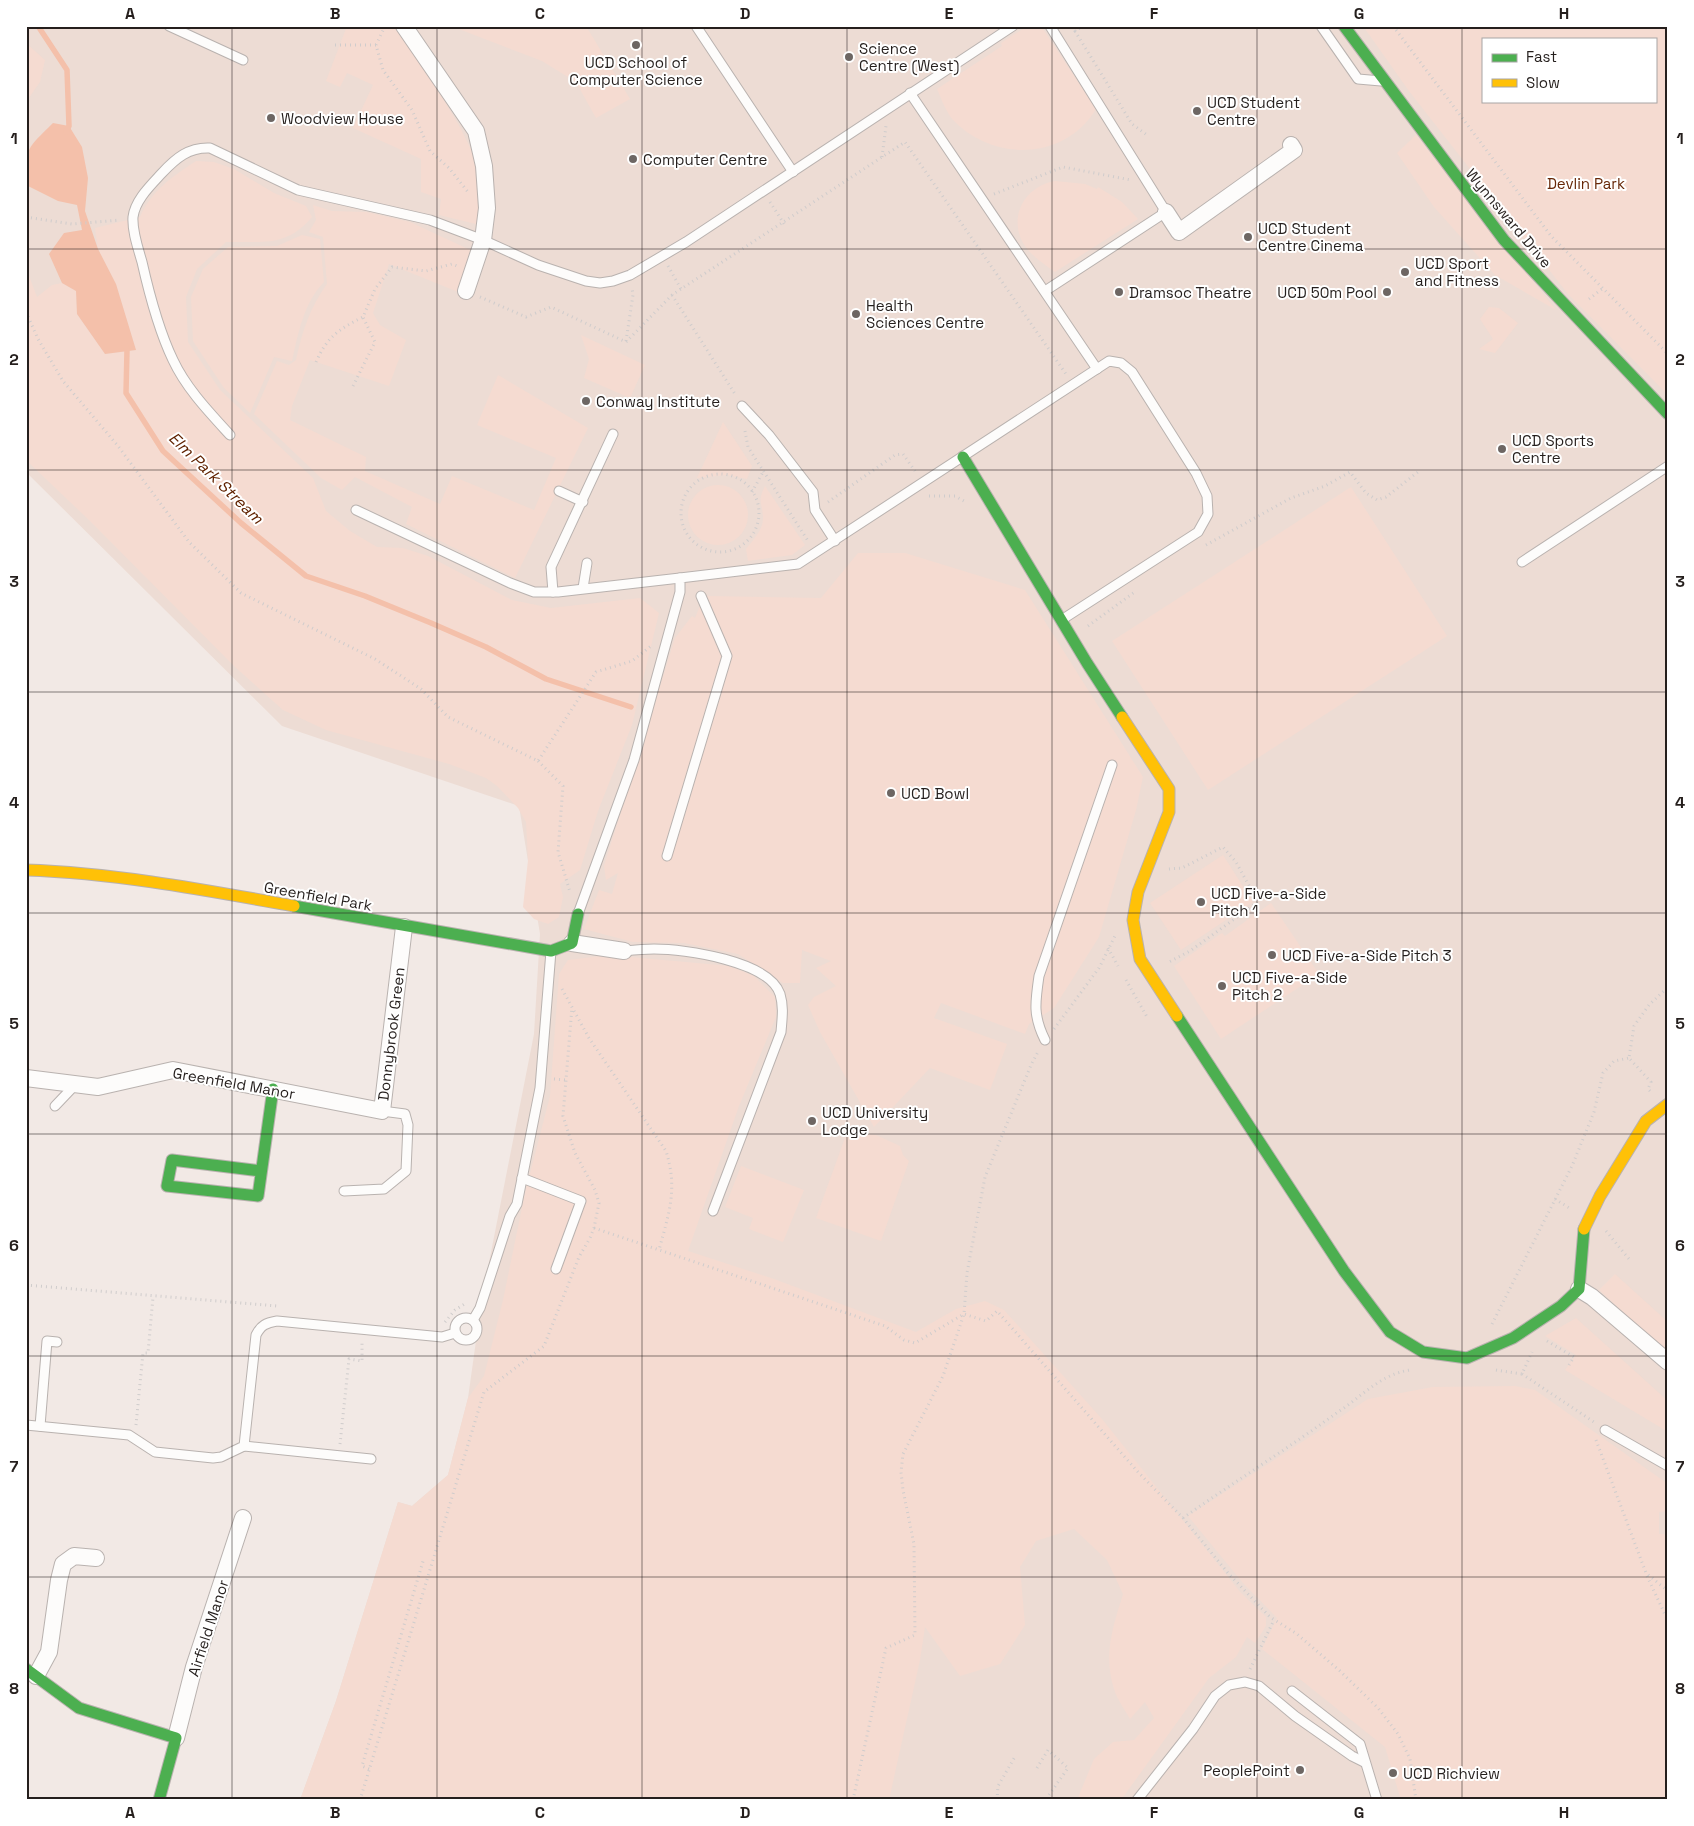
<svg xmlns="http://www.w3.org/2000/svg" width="1694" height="1826" font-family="'Space Grotesk',sans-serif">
<rect width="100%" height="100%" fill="#f2e9e5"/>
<path fill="#eddcd4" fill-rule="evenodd" d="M 26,26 L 1668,26 L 1668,1800 L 300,1800 L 336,1701 L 398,1502 L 412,1506 L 448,1475 L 468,1398 L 482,1298 L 534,1034 L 540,934 L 519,806 L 282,726 L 26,472 ZM 1483,39 L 1655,39 L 1655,101 L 1483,101 Z"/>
<g fill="#f5dbd1" fill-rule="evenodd">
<polygon points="347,26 410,26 412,46 461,129 473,154 482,189 480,225 439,215 441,199 421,192 421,159 353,128 373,85 347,73 340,87 326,81"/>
<polygon points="451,26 586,26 630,99 596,118 576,82 542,61"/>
<path d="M 1032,26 L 1041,26 L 1096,109 C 1065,161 993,162 953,120 C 946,112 941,98 937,89 L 1002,46 L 1001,43 L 1026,27 L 1028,29 Z"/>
<path d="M 1363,26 L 1668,26 L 1668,395 L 1568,294 L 1409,91 ZM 1483,39 L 1655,39 L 1655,101 L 1483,101 Z"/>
<polygon points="26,43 45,60 40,82 26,102"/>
<polygon points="1416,135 1556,310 1495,275 1434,207 1397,153"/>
<path d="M 196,161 L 214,162 L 234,169 L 274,193 L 306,206 L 312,217 C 286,248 262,241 226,242 L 197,269 L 186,297 L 188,342 L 220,390 L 313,478 L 326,511 L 350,531 L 377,547 L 403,548 L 428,556 L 512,600 L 551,608 L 640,598 L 659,613 L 632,725 L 598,811 L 580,870 L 560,884 L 563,897 L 559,917 L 548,924 L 534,919 L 523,907 L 528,860 L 526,822 L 518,808 L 497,786 L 486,778 L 449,764 L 326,730 L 283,710 L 234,666 L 90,521 L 26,460 L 26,268 L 37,297 L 52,285 L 62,283 L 76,291 L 77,314 L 105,354 L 136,350 L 116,284 L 98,249 L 95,228 L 140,217 C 151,191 173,176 196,161 Z"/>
<path d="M 1055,181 L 1085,184 L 1097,189 L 1098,187 L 1122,202 L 1138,219 L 1055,272 C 1044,264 1030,255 1023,243 C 1008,215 1026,186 1055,181 Z"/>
<path d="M 313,205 L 332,211 L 366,212 L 410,222 L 481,255 L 463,294 L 389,264 L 373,313 L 380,325 L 406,340 L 389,386 L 310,360 L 292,406 L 290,420 L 366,457 L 365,471 L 440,504 L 452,476 L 534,510 L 556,458 L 477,425 L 498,375 L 588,428 L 515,578 L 406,524 L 412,507 L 355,477 L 342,490 L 321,478 L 254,414 L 277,361 L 289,365 L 296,360 C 302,332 310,307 327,284 L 323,237 L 309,232 L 316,220 Z"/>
<path d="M 302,235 L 320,239 L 324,282 C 304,302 298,334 292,361 L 274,357 L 250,413 L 224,388 L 193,341 L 191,297 L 203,269 L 228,247 L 277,246 Z"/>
<polygon points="1489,307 1499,308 1518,323 1495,353 1479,349 1493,339 1480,319"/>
<polygon points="581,335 645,365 630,398 584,378 589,359"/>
<polygon points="723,422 752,466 747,479 727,475 697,478"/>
<circle cx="718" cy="515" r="30"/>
<path d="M 765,486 L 805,545 L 792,555 L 748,561 L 746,549 C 753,540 764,529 763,517 C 762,501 757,502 765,486 Z"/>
<polygon points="1351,487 1447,636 1208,790 1112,641"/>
<polygon points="858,553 905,553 1025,590 1143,777 1136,810 1099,937 1054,1008 1029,1024 1025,1034 941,1003 934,1018 1007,1044 990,1090 930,1068 874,1127 820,1032 808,1005 814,997 836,986 816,968 831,961 802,950 800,983 783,983 738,954 684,943 633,942 584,929 599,890 612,894 618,873 606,880 604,866 675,638 692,616 695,618 704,596 821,598"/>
<polygon points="1223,855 1253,902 1181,950 1150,903"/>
<polygon points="1271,903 1319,974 1221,1039 1174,966 1222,933 1225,936"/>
<path d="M 609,955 L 729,966 L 754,976 L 775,997 L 776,1017 L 739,1106 L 688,1251 L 774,1279 L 916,1332 L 956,1309 L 985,1301 L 1004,1310 L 1102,1419 L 1241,1593 L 1266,1617 L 1266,1626 L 1255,1643 L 1247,1637 L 1236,1657 L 1209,1678 L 1121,1800 L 1077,1800 L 1094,1759 L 1113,1742 L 1134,1740 L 1154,1718 L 1145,1702 L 1130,1719 C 1125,1710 1117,1699 1114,1689 C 1103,1654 1113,1627 1123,1594 L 1107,1560 L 1074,1529 L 1036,1541 L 1020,1567 L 1025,1625 L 1000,1664 L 960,1676 L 925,1627 L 920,1660 L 889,1800 L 300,1800 L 336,1701 L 398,1502 L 412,1506 L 448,1475 L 468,1398 L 484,1376 L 503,1300 L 525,1193 L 550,1096 L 559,974 L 568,960 Z"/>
<polygon points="862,1134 876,1135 900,1146 903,1155 909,1161 881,1241 816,1218 846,1135 852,1137"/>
<polygon points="741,1166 804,1190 783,1242 749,1229 753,1218 725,1207"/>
<polygon points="1615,1274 1668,1322 1668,1353 1599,1290"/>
<polygon points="1576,1318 1668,1401 1668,1432 1565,1370 1576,1355 1545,1336"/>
<polygon points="1515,1386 1535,1390 1668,1484 1668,1511 1659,1512 1659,1534 1664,1534 1668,1542 1668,1800 1401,1800 1385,1747 1262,1649 1277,1618 1243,1583 1188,1516 1368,1399 1433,1387"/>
</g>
<path fill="#f4c0aa" d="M 53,123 L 69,126 L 82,147 L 88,178 L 85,211 L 98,249 L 116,284 L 136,350 L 105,354 L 77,314 L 76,291 L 62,283 L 49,254 L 64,233 L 82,230 L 77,205 L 58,201 L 26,185 C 26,146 26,150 53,123 Z"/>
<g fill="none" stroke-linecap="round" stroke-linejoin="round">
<g stroke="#f4c0aa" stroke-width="5.5">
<polyline points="38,26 67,70 69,126 66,132"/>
<polyline points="124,343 127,350 126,393 163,451 241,523 306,576 365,596 431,623 486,647 546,679 631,707"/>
</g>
<g stroke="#b9b2af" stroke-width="11">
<g id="lane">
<polyline points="169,26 243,60"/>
<polyline points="696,26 793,172"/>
<polyline points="1321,26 1358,79 1381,81"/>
<polyline points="910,93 1097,369"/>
<polyline points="1045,291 1166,212 1050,26"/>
<polyline points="742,406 769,435 813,492 815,510 835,541"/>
<path d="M 230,435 C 209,412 186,388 173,360 C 159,331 149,293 142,262 C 138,248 132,231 133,217 C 135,200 151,185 162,173 C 176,158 189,147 210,148 L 298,190 L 430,220 L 483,240 L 538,265 L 586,281 L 600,283 L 613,281 L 630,275 L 686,242 L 1013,26"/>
<polyline points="559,491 583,502"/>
<polyline points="356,510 510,583 534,592 558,592 680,578"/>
<polyline points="1522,562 1668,466"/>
<polyline points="583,588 587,563"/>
<polyline points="553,592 551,567 613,434"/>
<polyline points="667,856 727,656 701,596"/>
<polyline points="578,914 634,760 680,592 680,578 798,564 1109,361 1121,363 1132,372 1196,473 1207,496 1208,514 1198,532 1063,619"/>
<path d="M 624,951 C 634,950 644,949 654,949 C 685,949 769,961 780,994 C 784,1007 782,1019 781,1032 L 713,1211"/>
<path d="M 1045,1040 C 1033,1016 1035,1003 1039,976 L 1112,765"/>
<polyline points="55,1106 75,1085"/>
<polyline points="522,1178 581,1201 556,1269"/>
<polyline points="344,1191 384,1189 406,1171 408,1125 405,1114 382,1111"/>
<circle cx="466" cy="1329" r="11"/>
<polyline points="473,1320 480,1308 510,1216 517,1204 540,1088 551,951"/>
<path d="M 26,1425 L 129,1435 L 155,1452 L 213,1458 L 221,1457 L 244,1446 L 256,1335 C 261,1325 266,1323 277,1321 L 442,1337 L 455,1333"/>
<polyline points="40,1426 47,1341 57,1342"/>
<polyline points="1605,1430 1668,1466"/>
<polyline points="244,1446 371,1459"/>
<polyline points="1292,1691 1360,1744 1377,1800"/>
<polyline points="1137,1800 1193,1729 1215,1696 1229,1685 1245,1682 1259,1686 1295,1716 1352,1756 1364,1762"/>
</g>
</g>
<g stroke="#b9b2af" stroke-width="18">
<g id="street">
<polyline points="404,26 476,131 484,166 487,208 483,240 466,291"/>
<polyline points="1166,212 1179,232 1294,150 1291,145"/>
<polyline points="572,943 624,951"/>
<polyline points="26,1078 98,1087 173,1070 382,1111 404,927"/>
<polyline points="1579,1289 1592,1297 1668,1362"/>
<polyline points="36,1676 49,1652 59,1580 63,1564 74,1556 96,1558"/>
<polyline points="176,1738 194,1667 243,1518"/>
</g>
</g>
<g stroke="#b9b2af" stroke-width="13">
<g id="fast">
<polyline points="1344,26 1504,240 1668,414"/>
<polyline points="963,457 1087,663 1122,717"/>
<polyline points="294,906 551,951 572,943 578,914"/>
<polyline points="1177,1016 1344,1271 1390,1332 1423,1352 1467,1358 1513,1338 1561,1306 1579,1289 1584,1229"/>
<polyline points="261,1171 172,1160 167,1186 258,1196 273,1089"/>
<polyline points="26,1669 79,1708 176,1738 159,1800"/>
</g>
</g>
<g stroke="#b9b2af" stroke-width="13">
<g id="slow">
<polyline points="1122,717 1169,789 1169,812 1138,892 1133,920 1140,959 1177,1016"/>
<path d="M 26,870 C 116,873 205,890 294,906"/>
<polyline points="1584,1229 1600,1196 1646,1121 1668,1104"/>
</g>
</g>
<g stroke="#cfcccc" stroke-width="3" stroke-dasharray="1 4" stroke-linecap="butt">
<polyline points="385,26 376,45 383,70 412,110 430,151 449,168 468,192"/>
<polyline points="1072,26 1075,31 1083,26"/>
<polyline points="1393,26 1551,236 1668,354"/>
<polyline points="1075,31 1132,124 1147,135"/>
<polyline points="335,45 376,45"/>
<polyline points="882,157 886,126"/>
<polyline points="994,194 1063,167 1131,180"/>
<polyline points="770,202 786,227"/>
<polyline points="26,217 72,224 120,220"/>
<polyline points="668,266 681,289"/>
<polyline points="672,295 735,394"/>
<polyline points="480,297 526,317 551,307 626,342 672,295 905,142 1066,374"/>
<polyline points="1589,299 1602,289"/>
<polyline points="26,312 38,339 63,381 118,446 189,542 241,593 375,659 421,689 448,717 538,761 596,672 632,661 651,646"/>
<polyline points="626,341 633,295 632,288"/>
<path d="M 316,362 C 327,337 339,329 363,317"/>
<polyline points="353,386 375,342 363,317 375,289 392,267 426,271 452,264 457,266"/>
<polyline points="745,431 748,447 808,541"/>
<circle cx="720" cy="513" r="39"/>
<polyline points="752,492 763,472"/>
<polyline points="929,496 955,496 964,501"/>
<polyline points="828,502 895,455 903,454 915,471"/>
<polyline points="1206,545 1291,498 1325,486 1350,472 1366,493 1377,500 1386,497 1418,472"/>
<polyline points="1088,626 1136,591"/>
<polyline points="538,761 563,786 558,852 570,892"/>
<polyline points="1169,869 1182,868 1223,847 1236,862 1258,902 1190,951 1169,962"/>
<polyline points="1108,948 1118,966"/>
<polyline points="1126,980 1147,1017"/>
<path d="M 562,989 L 589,1038 L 666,1151 C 678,1189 669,1213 659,1250"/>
<polyline points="1054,1029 1099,968 1115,936"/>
<polyline points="554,1079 566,1080"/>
<polyline points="1650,1091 1648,1089 1651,1082 1629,1058 1634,1026 1649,1005 1668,987"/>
<polyline points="1555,1199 1571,1209"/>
<polyline points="594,1228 885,1326 904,1340 915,1343 964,1314 986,1321 997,1311 1138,1472 1183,1518 1228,1573 1270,1617 1297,1634 1340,1671 1378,1708 1398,1734 1410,1759 1416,1800"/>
<polyline points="1606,1231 1629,1259"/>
<polyline points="26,1285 277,1306"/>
<polyline points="445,1322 455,1310 466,1303"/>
<polyline points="1492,1324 1572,1166 1594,1112 1603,1073 1614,1061 1629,1058"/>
<polyline points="1547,1341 1574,1357 1569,1365"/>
<polyline points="1496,1370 1522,1374 1532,1352"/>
<polyline points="1522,1374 1594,1422"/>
<polyline points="136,1425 143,1353 148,1353 153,1297"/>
<polyline points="1596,1440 1646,1573 1668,1591"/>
<polyline points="340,1444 349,1359 362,1361 362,1342"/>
<path d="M 1183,1518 C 1234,1482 1287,1449 1338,1412 C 1361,1397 1381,1374 1410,1370"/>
<polyline points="1647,1576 1668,1621"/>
<polyline points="1250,1669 1274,1620"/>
<polyline points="1037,1768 1048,1750 1068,1768 1049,1795"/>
<polyline points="369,1769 362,1766 424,1558"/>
<polyline points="360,1800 484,1392 544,1346 579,1257 590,1238 594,1228 599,1203 595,1190 575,1153 563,1116 572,1007"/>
<polyline points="853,1800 886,1648 915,1635 914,1544 903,1490 901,1472 903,1454 943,1376 964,1314 967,1273 985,1177 1031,1065 1039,1050"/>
<polyline points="997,1800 998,1786 1016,1755"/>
</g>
<use href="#lane" stroke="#fdfcfb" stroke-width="9"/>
<use href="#street" stroke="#fdfcfb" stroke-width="16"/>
<use href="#fast" stroke="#4caf50" stroke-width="11"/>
<use href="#slow" stroke="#ffc107" stroke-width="11"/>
</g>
<path fill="none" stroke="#251f1d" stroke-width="1" stroke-opacity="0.55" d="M 232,26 L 232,1800M 437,26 L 437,1800M 642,26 L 642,1800M 847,26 L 847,1800M 1052,26 L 1052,1800M 1257,26 L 1257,1800M 1462,26 L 1462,1800M 26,249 L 1668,249M 26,470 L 1668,470M 26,692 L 1668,692M 26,913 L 1668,913M 26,1134 L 1668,1134M 26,1356 L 1668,1356M 26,1577 L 1668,1577"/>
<g fill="#6d6663" stroke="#fff" stroke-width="2">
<circle cx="636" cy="45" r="5"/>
<circle cx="849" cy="57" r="5"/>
<circle cx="1197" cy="111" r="5"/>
<circle cx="271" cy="118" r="5"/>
<circle cx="633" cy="159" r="5"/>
<circle cx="1248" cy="237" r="5"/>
<circle cx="1405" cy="272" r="5"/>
<circle cx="1119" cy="292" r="5"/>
<circle cx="1387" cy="292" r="5"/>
<circle cx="856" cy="314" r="5"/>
<circle cx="586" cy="401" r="5"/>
<circle cx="1502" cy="449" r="5"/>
<circle cx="891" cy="793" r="5"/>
<circle cx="1201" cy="902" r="5"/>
<circle cx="1272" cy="955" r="5"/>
<circle cx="1222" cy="986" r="5"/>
<circle cx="812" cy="1121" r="5"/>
<circle cx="1300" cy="1770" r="5"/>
<circle cx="1393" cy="1773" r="5"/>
</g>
<g text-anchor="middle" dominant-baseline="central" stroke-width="4" stroke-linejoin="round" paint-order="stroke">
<g font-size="15" fill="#251f1d" stroke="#fff" text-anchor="start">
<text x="859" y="48">Science<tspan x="859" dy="17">Centre (West)</tspan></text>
<text x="636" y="62" text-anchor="middle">UCD School of<tspan x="636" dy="17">Computer Science</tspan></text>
<text x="1207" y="102">UCD Student<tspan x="1207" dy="17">Centre</tspan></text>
<text x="281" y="118">Woodview House</text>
<text x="643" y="159">Computer Centre</text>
<text x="1258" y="228">UCD Student<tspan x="1258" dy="17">Centre Cinema</tspan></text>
<text x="1415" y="263">UCD Sport<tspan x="1415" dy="17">and Fitness</tspan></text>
<text x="1129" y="292">Dramsoc Theatre</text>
<text x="1377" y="292" text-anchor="end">UCD 50m Pool</text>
<text x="866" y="305">Health<tspan x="866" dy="17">Sciences Centre</tspan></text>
<text x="596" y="401">Conway Institute</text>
<text x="1512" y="440">UCD Sports<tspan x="1512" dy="17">Centre</tspan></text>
<text x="901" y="793">UCD Bowl</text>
<text x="1211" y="893">UCD Five-a-Side<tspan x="1211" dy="17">Pitch 1</tspan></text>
<text x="1282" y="955">UCD Five-a-Side Pitch 3</text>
<text x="1232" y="977">UCD Five-a-Side<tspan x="1232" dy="17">Pitch 2</tspan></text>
<text x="822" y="1112">UCD University<tspan x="822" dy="17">Lodge</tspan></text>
<text x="1290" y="1770" text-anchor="end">PeoplePoint</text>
<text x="1403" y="1773">UCD Richview</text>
</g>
<g font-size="15" fill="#672808" stroke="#fff">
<text x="1586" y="183">Devlin Park</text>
</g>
<g font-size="15" fill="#251f1d" stroke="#fff">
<text transform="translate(1509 218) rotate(50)">Wynnsward Drive</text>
<text transform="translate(318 896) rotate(10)">Greenfield Park</text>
<text transform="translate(391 1034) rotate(-83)">Donnybrook Green</text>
<text transform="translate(234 1083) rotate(10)">Greenfield Manor</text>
<text transform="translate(208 1628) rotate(-72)">Airfield Manor</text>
</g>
<g font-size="16" font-style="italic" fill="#602201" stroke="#fff">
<text transform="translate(216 478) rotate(44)">Elm Park Stream</text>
</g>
</g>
<rect width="1694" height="1826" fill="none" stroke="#ffffff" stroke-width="55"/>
<rect x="1482" y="38" width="175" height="65" fill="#ffffff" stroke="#a8a5a5"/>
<rect x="1492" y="54" width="25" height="8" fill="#4caf50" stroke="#a8a5a5"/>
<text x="1526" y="62" font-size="15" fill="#251f1d">Fast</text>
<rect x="1492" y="79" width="25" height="8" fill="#ffc107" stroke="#a8a5a5"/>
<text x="1526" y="88" font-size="15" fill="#251f1d">Slow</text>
<rect x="28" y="28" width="1638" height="1770" fill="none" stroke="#251f1d" stroke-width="2"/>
<g font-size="16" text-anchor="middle" font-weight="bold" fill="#251f1d">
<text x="130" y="19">A</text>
<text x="335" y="19">B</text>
<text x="540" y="19">C</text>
<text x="745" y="19">D</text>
<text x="949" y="19">E</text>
<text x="1154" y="19">F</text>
<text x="1359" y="19">G</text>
<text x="1564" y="19">H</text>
<text x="14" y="144">1</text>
<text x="1680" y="144">1</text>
<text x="14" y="365">2</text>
<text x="1680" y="365">2</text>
<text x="14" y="587">3</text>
<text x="1680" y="587">3</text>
<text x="14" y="808">4</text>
<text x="1680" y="808">4</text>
<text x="14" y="1029">5</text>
<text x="1680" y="1029">5</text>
<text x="14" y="1251">6</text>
<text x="1680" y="1251">6</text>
<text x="14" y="1472">7</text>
<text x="1680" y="1472">7</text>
<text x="14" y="1694">8</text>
<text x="1680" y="1694">8</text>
<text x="130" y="1818">A</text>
<text x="335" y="1818">B</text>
<text x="540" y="1818">C</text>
<text x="745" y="1818">D</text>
<text x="949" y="1818">E</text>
<text x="1154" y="1818">F</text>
<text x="1359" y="1818">G</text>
<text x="1564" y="1818">H</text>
</g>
</svg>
